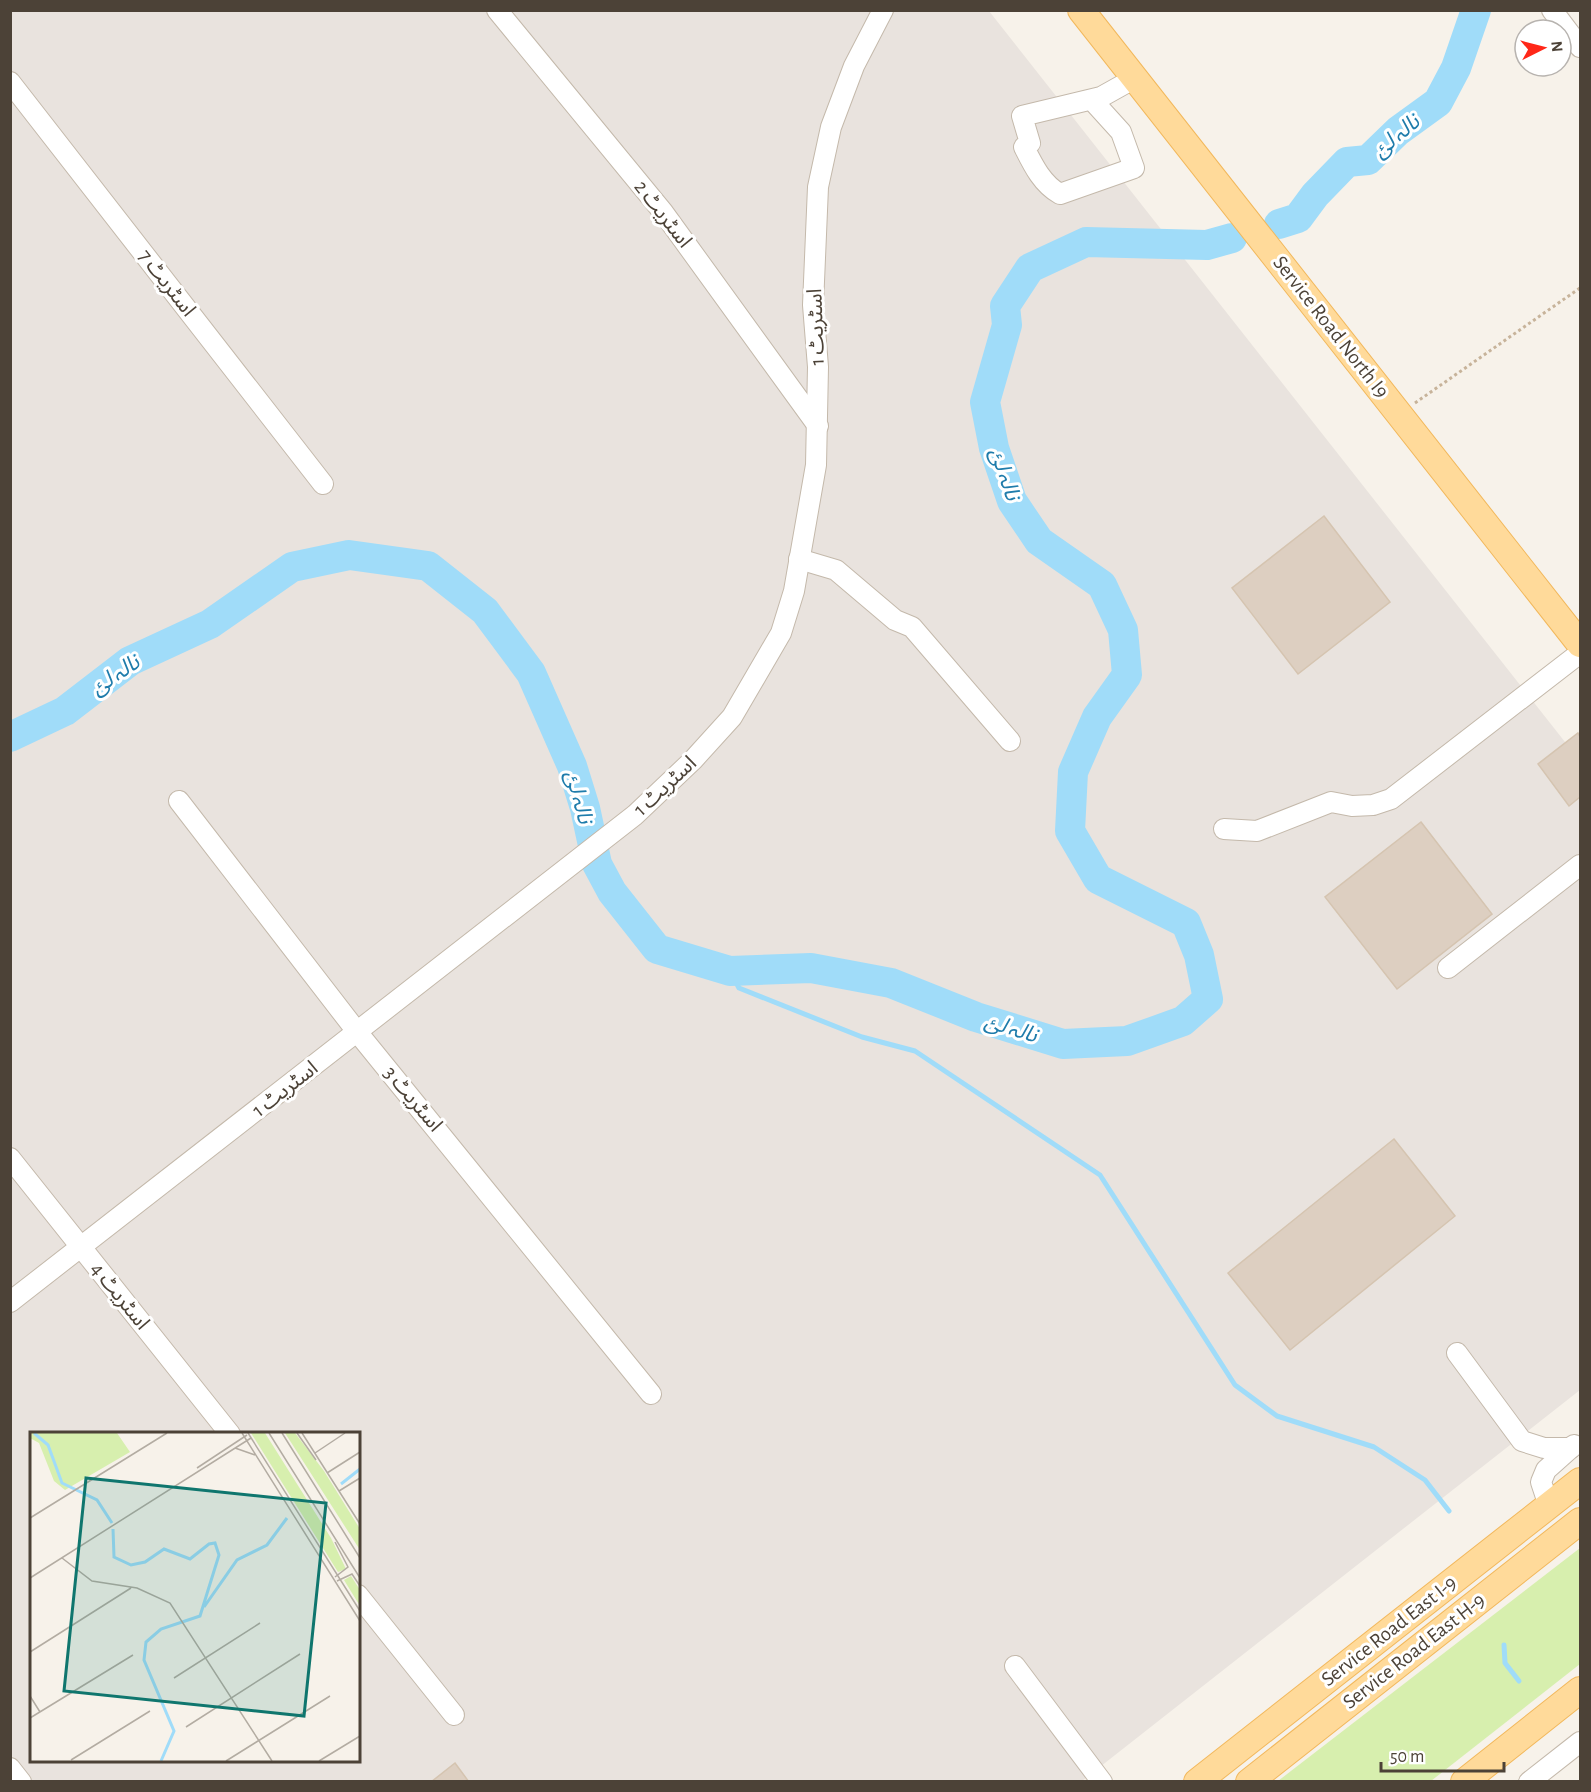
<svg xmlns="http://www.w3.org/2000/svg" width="1591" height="1792" font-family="'Alegreya Sans','Noto Sans Arabic',sans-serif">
<rect width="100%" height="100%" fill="#f7f2ea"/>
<path fill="#e9e3de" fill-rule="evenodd" d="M 11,11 L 989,11 L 1580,761 L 1580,1390 L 1082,1781 L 11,1782 ZM 32,1434 L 358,1434 L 358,1760 L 32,1760 Z"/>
<polygon fill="#d7efae" points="1580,1548 1580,1664 1431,1781 1278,1781"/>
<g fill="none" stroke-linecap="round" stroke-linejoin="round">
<g stroke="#a0dcf9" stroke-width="5">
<polyline points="730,971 739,988 862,1037 915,1051 1100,1175 1235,1385 1277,1416 1374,1447 1425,1480 1449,1511"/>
<polyline points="1504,1645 1505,1663 1519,1681"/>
</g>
<g stroke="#a0dcf9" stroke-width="30">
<polyline points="1279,224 1298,218 1315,195 1347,162 1368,160 1398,131 1438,102 1456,68 1476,10"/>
<polyline points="10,737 65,711 130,661 210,624 292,567 349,555 428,566 485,611 531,673 572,766 585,808 597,864 612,892 657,949 730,971 811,968 891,983 976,1017 1063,1044 1127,1041 1183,1021 1208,999 1199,955 1186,923 1098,879 1070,831 1073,772 1097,717 1127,675 1123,630 1102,585 1039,541 1012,501 994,448 985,402 1007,325 1005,306 1030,268 1086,242 1207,245 1232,238"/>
</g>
</g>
<g fill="#ddcfc1" stroke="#d5c4b0" stroke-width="1.5">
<polygon points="1324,516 1390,602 1298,674 1232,588"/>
<polygon points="1578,733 1580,737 1580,797 1569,806 1538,764"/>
<polygon points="1421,822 1492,914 1397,989 1325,897"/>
<polygon points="1394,1139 1455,1216 1290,1350 1228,1273"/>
<polygon points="455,1763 469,1782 431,1782"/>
</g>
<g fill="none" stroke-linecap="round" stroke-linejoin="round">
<g stroke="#c4b9ab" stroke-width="22">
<g id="minor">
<polyline points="497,10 663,212 818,426"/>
<polyline points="1552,10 1580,47"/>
<polyline points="10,82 323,484"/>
<path d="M 1092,100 L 1121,132 L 1134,168 L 1060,194 C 1042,184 1033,165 1024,147 L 1030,143 L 1022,116 L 1101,97 L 1135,78"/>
<polyline points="799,559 836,570 895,620 912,627 1010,741"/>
<polyline points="179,801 358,1033 651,1394"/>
<polyline points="1224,829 1257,831 1331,802 1352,806 1373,805 1391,799 1580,653"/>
<polyline points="1448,968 1580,865"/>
<polyline points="10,1158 230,1434"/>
<polyline points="10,1302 635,815 693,760 732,717 781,633 794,591 816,465 818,367 813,305 818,187 831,127 854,66 883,10"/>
<polyline points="1457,1353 1522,1441 1544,1448 1571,1448"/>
<polyline points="1549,1506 1541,1482 1546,1470 1574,1445"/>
<polyline points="358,1595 454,1715"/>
<polyline points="1015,1666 1102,1782"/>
<polyline points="10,1768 21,1782"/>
<polyline points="1529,1782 1580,1742"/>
</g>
</g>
<g stroke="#f2b85c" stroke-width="28">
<g id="major">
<polyline points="1081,10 1580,644"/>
<polyline points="1197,1782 1580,1481"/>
<polyline points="1249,1782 1580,1521"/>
<polyline points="1464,1782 1580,1690"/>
</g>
</g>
<polyline stroke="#c7b39a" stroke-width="3" stroke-dasharray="3 3" stroke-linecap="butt" points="1415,403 1580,288"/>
<use href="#minor" stroke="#fff" stroke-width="20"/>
<use href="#major" stroke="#ffda9a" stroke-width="26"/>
</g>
<g text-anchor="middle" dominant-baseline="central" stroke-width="6" stroke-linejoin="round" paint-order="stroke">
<g font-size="21" fill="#4c4237" stroke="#fff">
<text transform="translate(663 214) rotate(52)">اسٹریٹ 2</text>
<text transform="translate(167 283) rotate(52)">اسٹریٹ 7</text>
<text transform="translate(816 327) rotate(-92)">اسٹریٹ 1</text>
<text transform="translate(1331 327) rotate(52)">Service Road North I9</text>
<text transform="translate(665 786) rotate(-43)">اسٹریٹ 1</text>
<text transform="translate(285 1089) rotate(-38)">اسٹریٹ 1</text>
<text transform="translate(413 1099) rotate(50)">اسٹریٹ 3</text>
<text transform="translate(120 1296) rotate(51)">اسٹریٹ 4</text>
<text transform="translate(1389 1631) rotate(-38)">Service Road East I-9</text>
<text transform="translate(1414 1651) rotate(-38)">Service Road East H-9</text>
</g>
<g font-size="22" font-style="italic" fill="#1f7cab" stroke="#fff">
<text transform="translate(1396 136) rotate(-40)">نالہ لئ</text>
<text transform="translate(1005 474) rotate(71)">نالہ لئ</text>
<text transform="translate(115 675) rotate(-34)">نالہ لئ</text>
<text transform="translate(579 797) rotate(75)">نالہ لئ</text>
<text transform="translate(1011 1028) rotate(17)">نالہ لئ</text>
</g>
</g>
<g transform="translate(30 1432)">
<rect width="330" height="330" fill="#f7f2ea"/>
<path d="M 0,1 L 87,1 L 100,20 L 35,58 L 24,49 L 9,11 L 0,6 ZM 221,1 L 235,1 L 301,106 L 316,137 L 308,140 ZM 255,1 L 265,1 L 294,39 L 330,97 L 330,118 ZM 321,144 L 330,158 L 330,174 L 314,148 Z" fill="#d7efae"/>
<path fill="none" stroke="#a0dcf9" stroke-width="3" d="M 4,1 L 18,13 L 32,51 L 67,68 L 82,91M 311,52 L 330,37M 83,97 L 84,125 L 101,133 L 115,130 L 134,117 L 160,127 L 179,112 L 185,111 L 189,123 L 170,184 L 131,197 L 116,210 L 114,228 L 144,299 L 131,329M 174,175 L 207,128 L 237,113 L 257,86"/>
<path fill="none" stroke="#b3aca2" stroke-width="1.5" d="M 212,1 L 330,189M 218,1 L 330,179M 239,1 L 330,146M 252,1 L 330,126M 267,1 L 286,28M 272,1 L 330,92M 205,16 L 225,23M 285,21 L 315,1M 167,36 L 217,3M 297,41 L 330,20M 309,59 L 330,46M 0,86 L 137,1M 32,126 L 62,149 L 107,156 L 140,171 L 242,329M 305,145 L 318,135 L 305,110M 0,146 L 221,6M 307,149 L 322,142 L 330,154M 0,220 L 101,156M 144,246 L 230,191M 0,264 L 10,280M 0,286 L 103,223M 156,295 L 270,222M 41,328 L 120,279M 196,329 L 300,264M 289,329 L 330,304"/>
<path fill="#0f766e" fill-opacity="0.15" stroke="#0f766e" stroke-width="3" d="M 56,46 L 296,71 L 274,284 L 34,259 Z"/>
<rect width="330" height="330" fill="none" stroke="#4c4237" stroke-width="3"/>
</g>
<rect width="1591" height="1792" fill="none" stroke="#4c4237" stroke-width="24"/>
<g transform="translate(1543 48) rotate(84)"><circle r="28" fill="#ffffff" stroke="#b7b3af" stroke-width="1.5"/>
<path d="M0-4.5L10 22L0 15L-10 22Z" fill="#ff2718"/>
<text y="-9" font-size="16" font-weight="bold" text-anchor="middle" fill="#4c4237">N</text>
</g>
<path d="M1381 1762v9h123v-9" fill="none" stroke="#4c4237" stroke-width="3"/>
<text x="1390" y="1762" font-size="18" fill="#4c4237" stroke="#ffffff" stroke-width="4.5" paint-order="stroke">50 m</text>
</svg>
